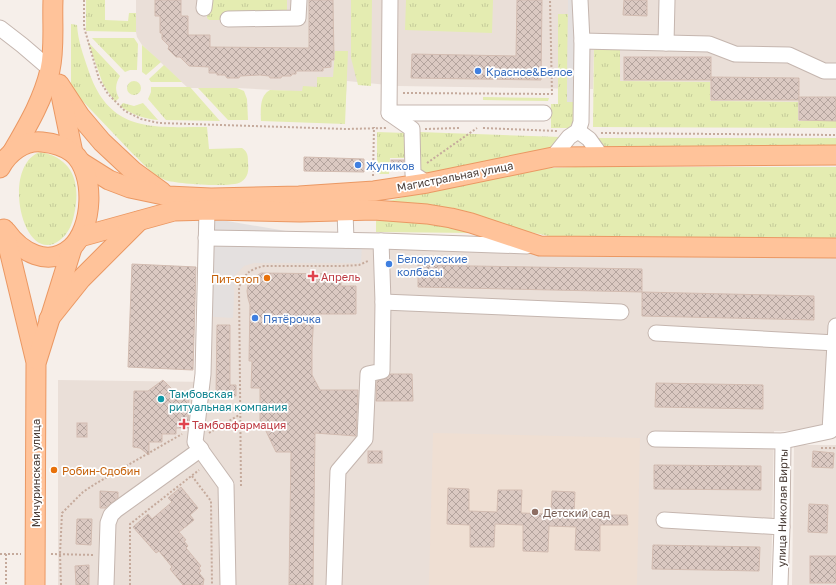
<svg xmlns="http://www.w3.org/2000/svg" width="836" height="585" font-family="'Golos Text',sans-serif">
<defs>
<pattern id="grass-tufts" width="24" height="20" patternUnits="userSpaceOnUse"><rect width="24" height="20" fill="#e4ecb1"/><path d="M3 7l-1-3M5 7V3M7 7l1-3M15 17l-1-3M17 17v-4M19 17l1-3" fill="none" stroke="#c5cb99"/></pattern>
<pattern id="building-cross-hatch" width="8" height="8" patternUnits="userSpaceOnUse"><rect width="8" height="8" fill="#dbc9c2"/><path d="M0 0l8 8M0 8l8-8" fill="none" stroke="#b4a49e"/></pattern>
</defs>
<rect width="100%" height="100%" fill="#f6efea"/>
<g fill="#eadfd8">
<polygon points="136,0 836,0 836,121 798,121 798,102 710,101 710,82 620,81 620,45 594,45 593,89 398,86 347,81 346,94 237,88 188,88 142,45 137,37 136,32"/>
<polygon points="209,241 836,253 836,430 774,431 771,585 58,585 58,380 209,382"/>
<polygon points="794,445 836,445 836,585 792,585"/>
</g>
<polygon fill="#efdfd3" points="433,433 640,438 637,585 429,585"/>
<g fill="url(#grass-tufts)">
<polygon points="86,0 105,0 105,20 128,21 129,13 136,13 136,32 86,31"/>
<polygon points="207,0 287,0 287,16 281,20 209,20 207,18"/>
<polygon points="351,0 372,0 371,86 358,85 351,58"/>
<polygon points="406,0 493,0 492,33 405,30"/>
<polygon points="558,14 568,14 567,102 576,102 574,121 569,128 551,128 551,104 558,104"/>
<path d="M 71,24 L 77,25 C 78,41 83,54 88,69 C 109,133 151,127 207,127 L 209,149 L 242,148 C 248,152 248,156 248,163 C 249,170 248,178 241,182 C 232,188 176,184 165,180 C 152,175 142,162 132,153 C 113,133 94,113 75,93 L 71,84 Z"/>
<polygon points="92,38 134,38 138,44 137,70 130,70 125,72"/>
<path d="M 88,42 L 120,76 C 115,84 115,91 119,98 L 115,102 L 103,84 Z"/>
<polygon points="142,45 161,62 146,75 142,72"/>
<polygon points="594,45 620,45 620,81 710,82 710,101 798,102 798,121 836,121 836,128 593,127"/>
<path d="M 335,51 L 348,51 L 345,124 L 261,121 C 261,110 259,96 270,90 L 302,91 L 303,86 L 317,87 L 317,77 L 333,77 Z"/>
<polygon points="164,65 182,82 151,82 149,79"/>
<circle cx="134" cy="88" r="7"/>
<polygon points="151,87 190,87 220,121 166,120 148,99 151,92"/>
<polygon points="198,88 237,88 244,91 247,99 248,120 228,120"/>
<polygon points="483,97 549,98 548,101 483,100"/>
<path d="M 123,103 L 134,106 L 143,103 L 158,120 C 145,119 130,114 120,106 Z"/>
<polygon points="377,132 406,133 405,158 390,158 389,174 377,174"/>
<polygon points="419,132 561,137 555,149 518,154 425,175 417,167"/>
<polygon points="594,138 836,138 836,146 610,148 603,147"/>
<path d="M 40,152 C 74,158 81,184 74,215 C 72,225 68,234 60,240 C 23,269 0,166 40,152 Z"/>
<polygon points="575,167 836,167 836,238 549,236 525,231 461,211 386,202 469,179 533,169"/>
<polygon points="376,219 427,220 475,233 376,232"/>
</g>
<g fill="#e4e0df">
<polygon points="568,0 577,0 576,102 567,102"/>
<polygon points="198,216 362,244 361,263 254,263 244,266 235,275 233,318 199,316"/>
</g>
<g fill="url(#building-cross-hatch)" stroke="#d3bcb1">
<polygon points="155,0 181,0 181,16 188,16 188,35 210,35 210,47 309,48 309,0 333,0 334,60 331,60 331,67 323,68 323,71 296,71 296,74 292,74 291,76 282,76 281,78 270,78 269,76 260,75 240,76 239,78 227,78 225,75 217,75 217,73 209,73 209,67 189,66 180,57 176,57 168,49 169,46 162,39 162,33 160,33 160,16 155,16"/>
<polygon points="517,0 542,0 541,80 411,78 412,54 516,56"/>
<polygon points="624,0 647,0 647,16 623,15"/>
<rect x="624" y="57" width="87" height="23"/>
<polygon points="711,77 799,78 799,100 711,100"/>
<polygon points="799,97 836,97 836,121 799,120"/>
<polygon points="304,157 364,159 364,172 304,171"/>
<rect x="391" y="160" width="13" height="10"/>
<polygon points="132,264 196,267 193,370 128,367"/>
<polygon points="418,265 642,269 642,292 418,287"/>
<polygon points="261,273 341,274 341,286 356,286 356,314 314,314 312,347 312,375 320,390 358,390 356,436 315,433 313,585 289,585 291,452 276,452 265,429 260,429 260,388 251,388 252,361 249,361 250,305 248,298 247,291 248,285 252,279"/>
<polygon points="642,292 814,296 814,320 642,316"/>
<polygon points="217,325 230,325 230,385 236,385 236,396 216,396"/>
<polygon points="390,374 412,374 413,401 376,401 377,381 387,378"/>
<polygon points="163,380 175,392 189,392 188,428 176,428 176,434 162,434 162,442 149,442 149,455 140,448 133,447 134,391 148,391"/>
<polygon points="656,383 763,385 763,409 655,407"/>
<rect x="77" y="423" width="10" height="14"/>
<rect x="368" y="451" width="14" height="12"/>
<polygon points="813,451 834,453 833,468 812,467"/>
<polygon points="654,465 761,466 761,490 654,489"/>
<polygon points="181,487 198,508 190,515 194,520 179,532 186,540 184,541 188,546 186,548 201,566 199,568 201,571 199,573 204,579 203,585 183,585 170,569 172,567 159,551 156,553 133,527 148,514 152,519 172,502 168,498"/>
<polygon points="448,488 469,489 469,511 497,512 498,490 522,490 521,513 551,514 552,491 575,492 574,515 627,515 628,525 600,525 600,551 575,550 576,527 549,526 548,552 523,551 523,525 495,524 494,547 470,547 470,525 447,524"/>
<polygon points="100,491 118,492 118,498 105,508 100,508"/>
<polygon points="809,504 828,505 827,533 808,532"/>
<polygon points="77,519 92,519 91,545 76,544"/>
<polygon points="653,545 760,547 759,571 652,569"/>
<rect x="810" y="556" width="26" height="27"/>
<polygon points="89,565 89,585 76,585 75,566"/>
</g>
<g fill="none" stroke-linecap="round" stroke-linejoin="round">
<g stroke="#c5b6af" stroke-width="17">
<g id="minor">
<polyline points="390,0 389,113 544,113"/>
<polyline points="204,8 205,0"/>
<polyline points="228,19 298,18 299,0"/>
<polyline points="0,28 22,45 50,69"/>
<polyline points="582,41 709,44 735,54 789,55 824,71 836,71"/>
<polyline points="666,43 667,0"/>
<polyline points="389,113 412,129 413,174 427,183"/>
<polyline points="578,131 589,139 601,156"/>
<polyline points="553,157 569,137 578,131 581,122 582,41 580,0"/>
<polyline points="207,210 203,374 195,442 226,485 228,585"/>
<polyline points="345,211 346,240"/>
<polyline points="206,238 381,241 527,246"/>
<polyline points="383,302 621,312"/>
<polyline points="656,333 836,343"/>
<polyline points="655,439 783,441"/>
<polyline points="664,520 782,527"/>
<polyline points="106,585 108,523 111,515 116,510 201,449"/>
<polyline points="334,585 338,471 365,439 368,374 382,371 383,302 381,241"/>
<polyline points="780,585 782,527 783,441 830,431 836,326"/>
</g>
</g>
<g stroke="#eb9863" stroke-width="21">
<g id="major">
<polyline points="59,84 80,116 102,142 133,171 162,192"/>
<polyline points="61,95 73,153"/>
<path d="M 13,151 C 28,125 43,100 50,70 C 55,48 52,23 53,0"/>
<polyline points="82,163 109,180 130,188 168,196 211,198 299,196 374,191 427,183 553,157 836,155"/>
<path d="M 0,168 C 8,153 24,140 42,142 C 53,143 64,146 73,153 C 96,173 93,229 71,248 C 48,268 21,252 6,231"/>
<polyline points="4,229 36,362 35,585"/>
<polyline points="80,237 174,211 212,210 300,212 374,210 427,214 451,218 471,223 540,246 836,248"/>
<polyline points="49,319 81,279 139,221"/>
<polyline points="37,360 72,248"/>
</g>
</g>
<g stroke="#c5aa9c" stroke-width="2" stroke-dasharray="2 2" stroke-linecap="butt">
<polyline points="84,0 84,27 99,79 108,94 125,111 141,119 159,123 347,129 386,128"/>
<polyline points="403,93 552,94 550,0"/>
<polyline points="483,128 557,131"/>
<polyline points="425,129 460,128"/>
<polyline points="601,133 836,135"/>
<polyline points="427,163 477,128"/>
<polyline points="373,176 374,127"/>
<polyline points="209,433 239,415"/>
<polyline points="821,448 836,448"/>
<polyline points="192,476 211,501 212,585"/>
<path d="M 241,486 L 239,287 C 246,273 248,270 264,266 L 342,266 L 359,265 L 368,261"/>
<polyline points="0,554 21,554"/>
<polyline points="6,554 6,585"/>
<polyline points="51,554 95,555"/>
<polyline points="61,585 60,554 62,513 83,492 95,484 182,434"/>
<polyline points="130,585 130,524 199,470"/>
</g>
<use href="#minor" stroke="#fff" stroke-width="15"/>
<use href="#major" stroke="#ffc39a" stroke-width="19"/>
</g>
<g fill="#3f7fe0" stroke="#fff" stroke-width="1.5">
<circle cx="478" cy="71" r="4"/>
<circle cx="358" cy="165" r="4"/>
<circle cx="389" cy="264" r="4"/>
<circle cx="255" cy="318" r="4"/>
</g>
<g fill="#e0444e" stroke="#fff" stroke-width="1.5">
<path d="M311 270h4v4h4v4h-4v4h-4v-4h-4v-4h4z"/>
<path d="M182 418h4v4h4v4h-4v4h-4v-4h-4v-4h4z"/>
</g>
<g fill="#e8710a" stroke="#fff" stroke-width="1.5">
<circle cx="267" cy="278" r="4"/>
<circle cx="54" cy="470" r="4"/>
</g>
<circle fill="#0f9aa8" stroke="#fff" stroke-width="1.5" cx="161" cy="399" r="4"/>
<circle fill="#8d6e63" stroke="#fff" stroke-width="1.5" cx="535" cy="512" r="4"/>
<g text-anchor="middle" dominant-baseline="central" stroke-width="3.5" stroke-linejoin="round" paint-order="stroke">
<g font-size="11" fill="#366cbe" stroke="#fff" text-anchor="start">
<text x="486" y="71">Красное&amp;Белое</text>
<text x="366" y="165">Жупиков</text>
<text x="397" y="258">Белорусские<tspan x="397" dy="13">колбасы</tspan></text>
<text x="263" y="318">Пятёрочка</text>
</g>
<g font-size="11" fill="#4a3d37" stroke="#fff">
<text transform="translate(455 176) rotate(-11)">Магистральная улица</text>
<text transform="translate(35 473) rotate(-90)">Мичуринская улица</text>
<text transform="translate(782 508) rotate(-89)">улица Николая Вирты</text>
</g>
<g font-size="11" fill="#be3a42" stroke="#fff" text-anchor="start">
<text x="321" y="276">Апрель</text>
<text x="192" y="424">Тамбовфармация</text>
</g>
<g font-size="11" fill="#c56008" stroke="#fff" text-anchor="end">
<text x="259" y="278">Пит-стоп</text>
<text x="62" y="470" text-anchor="start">Робин-Сдобин</text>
</g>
<g font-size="11" fill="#0d838f" stroke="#fff" text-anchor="start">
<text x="169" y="393">Тамбовская<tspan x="169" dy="13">ритуальная компания</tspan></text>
</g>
<g font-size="11" fill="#785e54" stroke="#fff" text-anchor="start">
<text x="543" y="512">Детский сад</text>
</g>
</g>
</svg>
